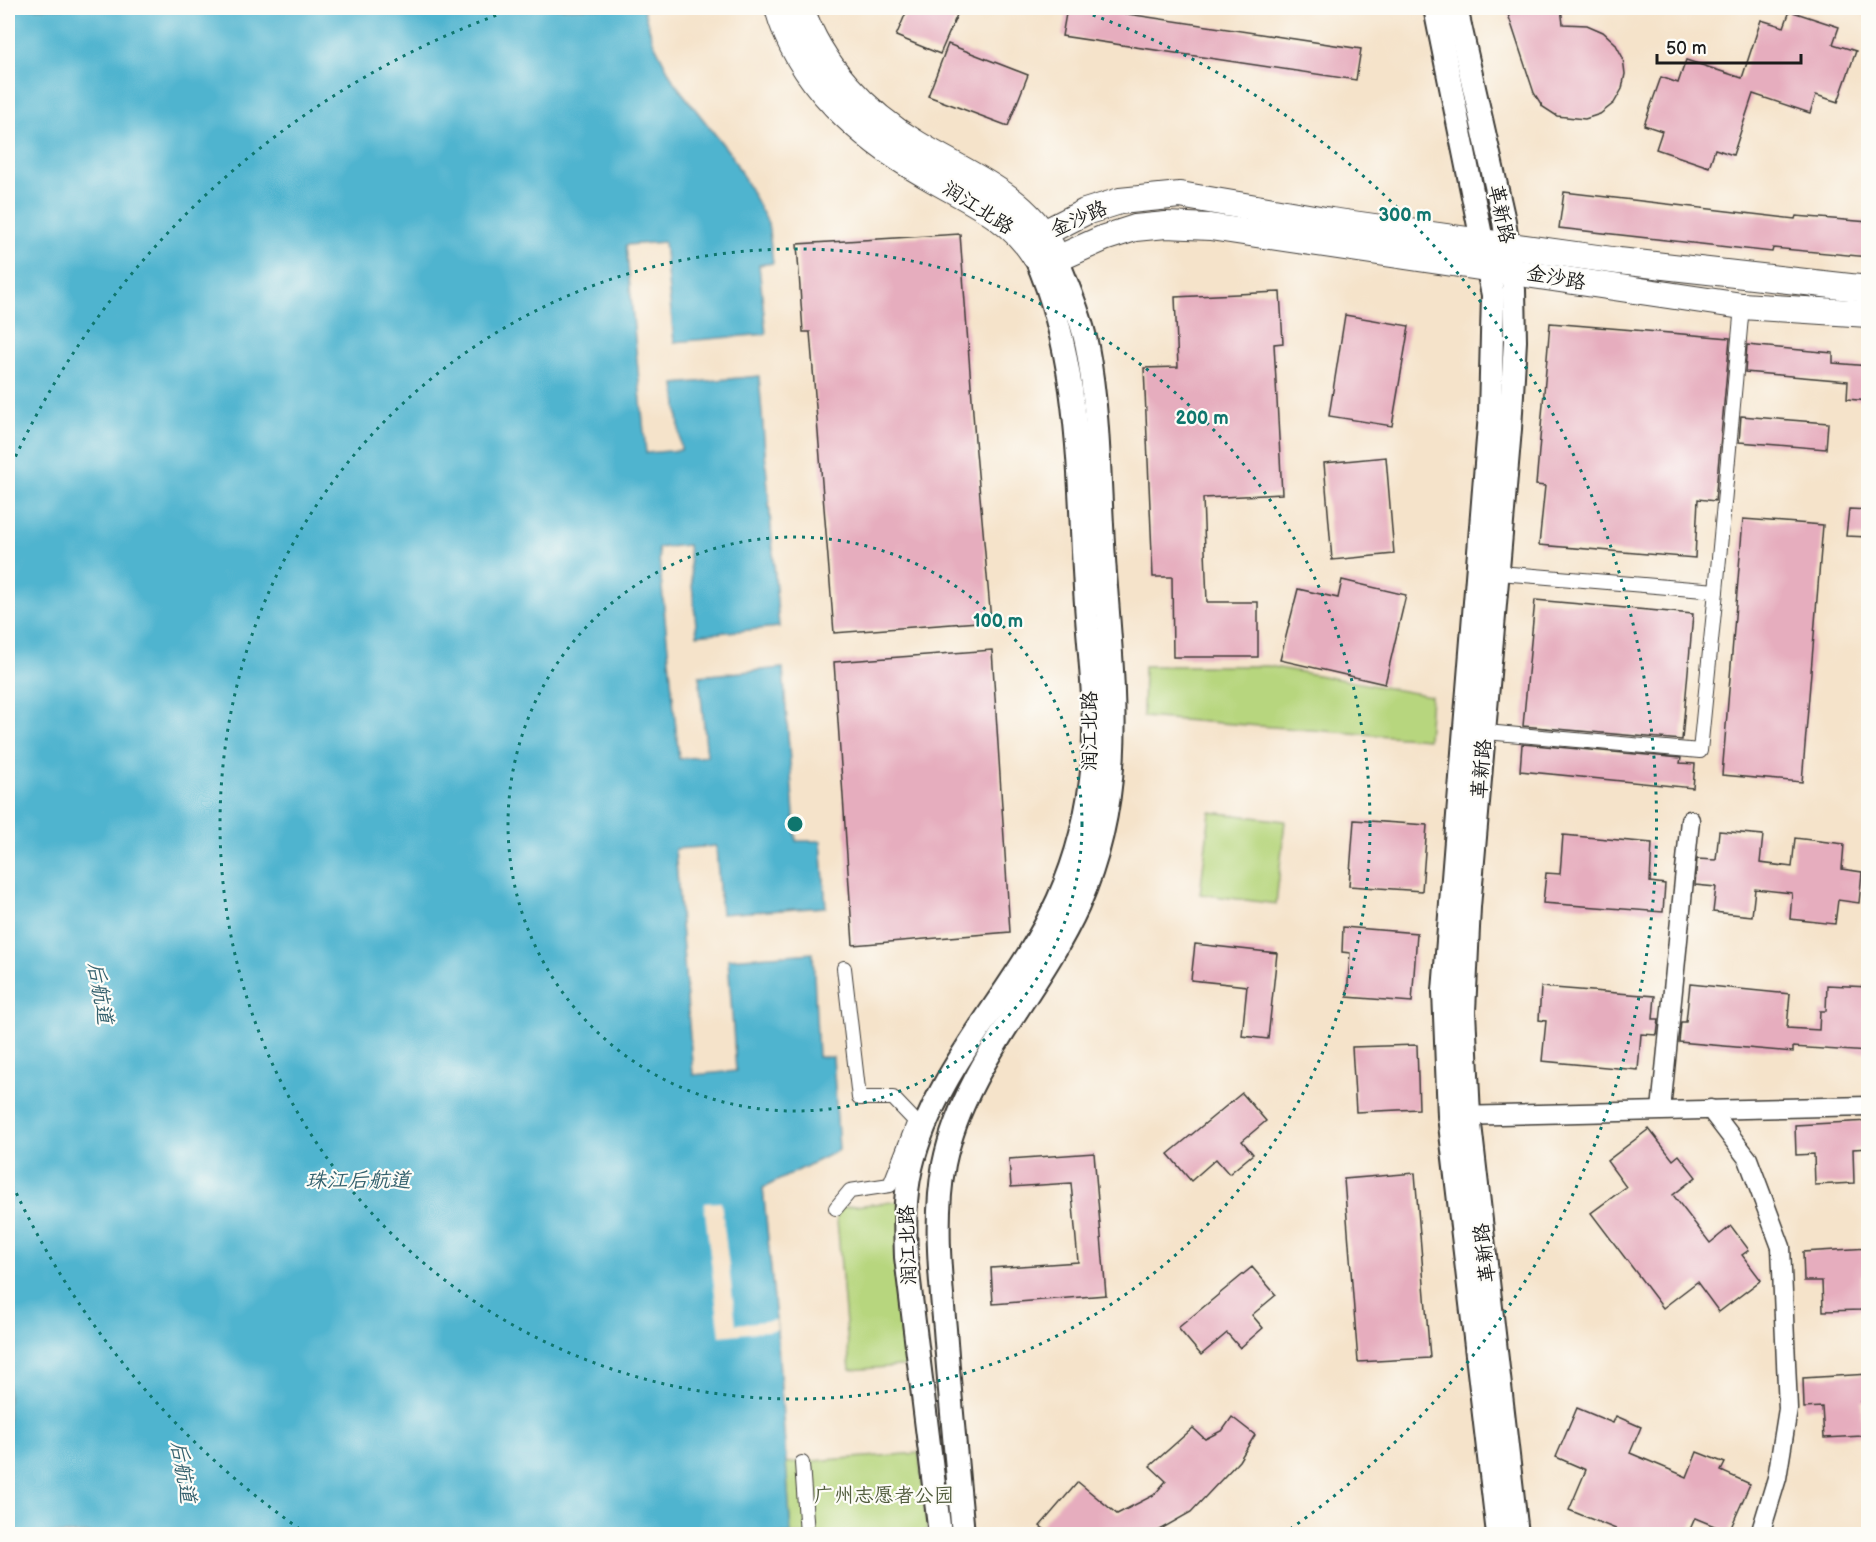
<svg xmlns="http://www.w3.org/2000/svg" width="1876" height="1542" font-family="'Balsamiq Sans','LXGW WenKai TC',sans-serif">
<rect width="100%" height="100%" fill="#fdfcf7"/>
<filter id="ink" filterUnits="userSpaceOnUse"><feTurbulence type="fractalNoise" baseFrequency=".0167" numOctaves="2"/><feDisplacementMap in="SourceGraphic" scale="12" xChannelSelector="R" yChannelSelector="G"/><feConvolveMatrix kernelMatrix="1 2 1 2 8 2 1 2 1" color-interpolation-filters="sRGB"/></filter>
<filter id="wash" filterUnits="userSpaceOnUse"><feTurbulence type="fractalNoise" baseFrequency=".008" numOctaves="4" result="noise"/><feDisplacementMap in="SourceGraphic" scale="24" xChannelSelector="R" yChannelSelector="G"/><feGaussianBlur stdDeviation="1.35" result="paint"/><feColorMatrix in="noise" values="0 0 0 0 0 0 0 0 0 0 0 0 0 0 0 0 0 1.4 0 .05"/><feComposite in="paint" operator="in"/></filter>
<g filter="url(#wash)">
<rect width="100%" height="100%" fill="#f5e3ca"/>
<g fill="#b7d67e" stroke="#6a794d" stroke-width="1.5">
<polygon points="1144,666 1268,666 1431,696 1428,739 1143,717"/>
<polygon points="1210,812 1285,821 1276,904 1200,894"/>
<polygon points="901,1201 912,1365 850,1370 836,1208"/>
<polygon points="919,1453 928,1534 791,1534 786,1463"/>
</g>
<polygon fill="#50b4cf" stroke="#366876" stroke-width="1.5" points="8,8 643,8 653,41 674,82 732,156 768,223 773,263 759,265 766,334 674,342 664,242 626,245 646,453 681,450 675,384 759,376 779,627 697,635 688,545 658,548 679,759 707,756 699,676 783,668 796,841 821,841 826,907 721,914 716,846 675,849 693,1075 736,1071 728,959 813,953 818,1057 833,1057 839,1150 763,1188 777,1330 791,1534 8,1534"/>
<polygon fill="#f5e3ca" points="721,1202 736,1324 776,1320 777,1330 720,1336 704,1203"/>
<g id="blocks">
<g fill="#e6adbe">
<polygon points="908,8 960,8 940,54 896,36"/>
<polygon points="1067,8 1088,8 1361,49 1356,80 1062,36"/>
<polygon points="1506,8 1561,8 1563,24 1587,25 1603,32 1615,43 1623,58 1625,74 1622,89 1614,103 1600,114 1585,119 1557,116 1543,107 1534,93"/>
<polygon points="1790,11 1839,27 1833,44 1856,51 1838,102 1816,95 1810,113 1753,94 1733,155 1715,149 1709,167 1656,149 1662,131 1644,125 1661,77 1678,83 1686,60 1742,78 1761,20 1784,27"/>
<polygon points="948,44 1028,75 1008,126 928,96"/>
<polygon points="1564,192 1795,219 1796,216 1869,222 1869,257 1773,248 1772,252 1559,228"/>
<polygon points="960,234 975,440 991,621 834,633 810,332 803,332 797,244"/>
<polygon points="1280,292 1283,343 1274,344 1282,494 1203,498 1207,602 1258,602 1258,657 1173,657 1172,577 1153,577 1144,368 1178,367 1175,297"/>
<polygon points="1345,315 1409,326 1392,426 1329,416"/>
<polygon points="1550,323 1730,338 1715,501 1698,499 1695,558 1539,545 1545,486 1536,485"/>
<polygon points="1747,345 1833,353 1833,363 1869,366 1869,401 1847,399 1848,381 1745,372"/>
<polygon points="1741,416 1828,423 1826,449 1739,442"/>
<polygon points="1386,457 1394,554 1332,560 1324,463"/>
<polygon points="1849,509 1869,510 1869,537 1846,536"/>
<polygon points="1743,519 1823,525 1802,782 1722,775"/>
<polygon points="1342,580 1406,595 1385,684 1280,660 1298,589 1338,598"/>
<polygon points="1535,600 1693,614 1682,740 1523,726"/>
<polygon points="992,650 1010,932 853,945 834,662"/>
<polygon points="1522,744 1681,758 1680,763 1695,764 1693,788 1520,771"/>
<polygon points="1354,820 1427,825 1422,891 1349,886"/>
<polygon points="1719,831 1763,835 1760,863 1792,867 1795,838 1844,844 1842,869 1862,872 1859,903 1838,900 1835,924 1790,919 1792,893 1755,889 1752,916 1713,912 1716,887 1695,885 1697,859 1716,860"/>
<polygon points="1563,835 1652,843 1650,882 1665,884 1663,912 1543,903 1546,873 1560,874"/>
<polygon points="1343,927 1417,933 1412,1002 1347,997 1350,953 1342,952"/>
<polygon points="1195,944 1277,953 1268,1039 1242,1036 1247,986 1191,980"/>
<polygon points="1690,984 1790,994 1787,1028 1819,1030 1820,1011 1826,1011 1827,985 1869,987 1869,1052 1793,1047 1793,1052 1679,1042 1681,1022 1686,1022"/>
<polygon points="1541,987 1655,996 1653,1019 1659,1019 1657,1035 1641,1034 1638,1070 1542,1061 1546,1021 1539,1020"/>
<polygon points="1417,1045 1419,1109 1356,1112 1352,1047"/>
<polygon points="1242,1093 1266,1121 1242,1141 1253,1154 1229,1174 1216,1159 1191,1181 1168,1154"/>
<polygon points="1869,1121 1869,1148 1853,1149 1854,1183 1815,1185 1814,1154 1796,1155 1795,1125"/>
<polygon points="1649,1129 1673,1160 1679,1155 1696,1177 1673,1195 1710,1243 1731,1226 1749,1250 1742,1255 1761,1280 1719,1312 1697,1282 1663,1308 1591,1213 1626,1187 1607,1161"/>
<polygon points="1094,1153 1106,1295 993,1304 991,1268 1078,1262 1071,1183 1011,1187 1009,1159"/>
<polygon points="1415,1173 1430,1358 1358,1362 1344,1179"/>
<polygon points="1869,1248 1869,1275 1861,1275 1862,1310 1823,1311 1822,1281 1804,1281 1803,1252"/>
<polygon points="1252,1267 1276,1295 1252,1315 1263,1328 1240,1348 1227,1333 1201,1355 1178,1328"/>
<polygon points="1869,1374 1869,1401 1861,1402 1862,1436 1824,1438 1822,1407 1804,1408 1803,1378"/>
<polygon points="1577,1408 1613,1423 1616,1416 1641,1427 1630,1453 1687,1477 1697,1452 1725,1463 1721,1471 1750,1484 1729,1532 1695,1518 1688,1534 1628,1534 1569,1510 1586,1470 1556,1457"/>
<polygon points="1232,1417 1255,1435 1239,1461 1191,1512 1152,1534 1051,1534 1040,1526 1078,1482 1117,1514 1154,1495 1166,1481 1150,1466 1193,1428 1205,1439 1223,1430"/>
</g>
</g>
</g>
<g filter="url(#ink)">
<use href="#blocks" fill-opacity="0" stroke="#3d3a36" stroke-width="1.5"/>
<g fill="none" stroke-linecap="round" stroke-linejoin="round">
<g stroke="#3d3a36" stroke-width="16">
<g id="pedestrian">
<polyline points="1499,573 1716,591 1742,306"/>
<polyline points="1486,732 1700,751 1716,591"/>
<polyline points="836,1208 850,1191 890,1185 915,1121 893,1098 859,1098 844,968"/>
<polyline points="802,1463 807,1534"/>
</g>
</g>
<g stroke="#3d3a36" stroke-width="21">
<g id="minor">
<polyline points="1710,1109 1748,1159 1781,1247 1788,1409 1777,1478 1760,1534"/>
<polyline points="1661,1110 1690,820"/>
<polyline points="1456,1116 1868,1106"/>
</g>
</g>
<g stroke="#3d3a36" stroke-width="26">
<g id="tertiary">
<polyline points="1435,8 1493,295 1490,414 1444,991 1449,1116 1498,1534"/>
<polyline points="1456,8 1504,221 1514,290 1515,341 1510,429 1469,907 1464,1011 1469,1116 1517,1534"/>
<path d="M 940,1534 L 906,1257 C 905,1227 904,1198 911,1168 C 935,1067 1016,992 1058,900 C 1077,858 1089,808 1093,762 C 1097,705 1088,645 1085,588 C 1078,475 1081,361 1035,256"/>
<path d="M 963,1534 C 957,1466 950,1398 945,1329 C 940,1275 934,1218 944,1164 C 964,1066 1038,994 1078,906 C 1130,790 1112,680 1104,559 C 1099,489 1100,416 1087,347 C 1081,316 1068,287 1057,259"/>
</g>
</g>
<g stroke="#3d3a36" stroke-width="28">
<g id="secondary">
<path d="M 778,8 C 798,82 861,138 926,175 C 966,199 1009,215 1035,256"/>
<path d="M 801,8 C 820,65 865,113 917,144 C 966,174 1024,194 1052,248"/>
<polyline points="1035,256 1044,233 1085,212 1120,201 1180,195 1331,221 1619,261 1868,289"/>
<polyline points="1035,256 1057,259 1104,238 1135,228 1166,225 1210,227 1742,306 1868,314"/>
</g>
</g>
<use href="#pedestrian" stroke="#fff" stroke-width="14"/>
<use href="#minor" stroke="#fff" stroke-width="18"/>
<use href="#tertiary" stroke="#fff" stroke-width="22"/>
<use href="#secondary" stroke="#fff" stroke-width="26"/>
</g>
</g>
<g fill="none" stroke="#0f766e" stroke-width="3" stroke-dasharray="3 6">
<circle cx="795" cy="824" r="287"/>
<circle cx="795" cy="824" r="575"/>
<path d="M307 1534A862 862 0 0 1 8 1175M8 473A862 862 0 0 1 514 9M1076 9A862 862 0 0 1 1283 1534"/>
</g>
<g text-anchor="middle" dominant-baseline="central" stroke-width="4.5" stroke-linejoin="round" paint-order="stroke">
<g font-size="20" fill="#1c1c1c" stroke="#fdfcf7">
<text transform="translate(978 208) rotate(33)">润江北路</text>
<text transform="translate(1501 214) rotate(78)">革新路</text>
<text transform="translate(1079 219) rotate(-24)">金沙路</text>
<text transform="translate(1556 278) rotate(10)">金沙路</text>
<text transform="translate(1090 731) rotate(-90)">润江北路</text>
<text transform="translate(1482 769) rotate(-85)">革新路</text>
<text transform="translate(908 1245) rotate(-92)">润江北路</text>
<text transform="translate(1485 1253) rotate(-97)">革新路</text>
</g>
<g font-size="20" fill="#525d3e" stroke="#fdfcf7">
<text x="884" y="1496">广州志愿者公园</text>
</g>
<g font-size="21" font-style="italic" fill="#33606d" stroke="#fdfcf7">
<text transform="translate(100 993) rotate(80)">后航道</text>
<text x="358" y="1180">珠江后航道</text>
<text transform="translate(183 1472) rotate(80)">后航道</text>
</g>
</g>
<circle cx="795" cy="824" r="9" fill="#0f766e" stroke="#fdfcf7" stroke-width="3"/>
<g font-size="18" text-anchor="middle" font-weight="bold" fill="#0f766e" stroke="#fdfcf7" stroke-width="4.5" stroke-linejoin="round" paint-order="stroke">
<text x="1405" y="221">300 m</text>
<text x="1202" y="424">200 m</text>
<text x="998" y="627">100 m</text>
</g>
<rect width="1876" height="1542" fill="none" stroke="#fdfcf7" stroke-width="30"/>
<path d="M1657 54v9h144v-9" fill="none" stroke="#1c1c1c" stroke-width="3"/>
<text x="1666" y="54" font-size="18" fill="#1c1c1c" stroke="#fdfcf7" stroke-width="4.5" paint-order="stroke">50 m</text>
</svg>
